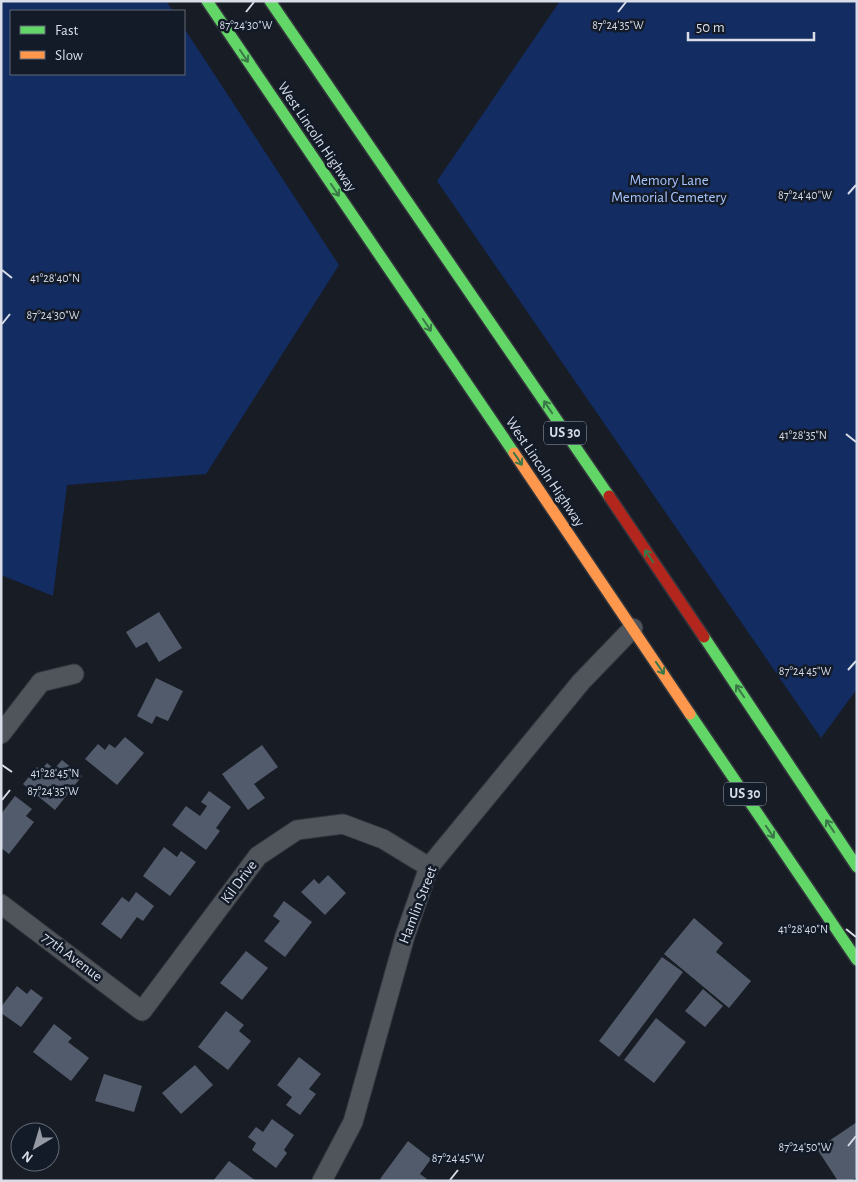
<svg xmlns="http://www.w3.org/2000/svg" width="858" height="1182" font-family="'Alegreya Sans',sans-serif">
<rect width="100%" height="100%" fill="#181c24"/>
<g fill="#132c61">
<polygon points="1,1 166,1 173,11 11,11 11,74 184,74 184,28 339,265 206,474 67,485 53,596 1,575"/>
<polygon points="560,1 857,1 857,689 821,738 437,181"/>
</g>
<g fill="#525b6c">
<polygon points="159,612 182,648 159,662 147,642 136,648 126,632"/>
<polygon points="156,678 183,691 168,721 156,716 152,724 137,716"/>
<polygon points="125,737 144,753 117,785 85,759 98,744 105,750 109,744 115,748"/>
<polygon points="262,745 278,767 254,784 265,798 248,810 222,774"/>
<polygon points="62,760 82,776 55,810 23,784 37,767 41,770 47,763 54,769"/>
<polygon points="209,791 231,807 216,828 220,831 206,850 172,825 186,806 200,816 207,806 201,802"/>
<polygon points="15,796 32,809 26,816 34,822 9,854 1,848 1,814"/>
<polygon points="164,847 177,857 181,851 196,862 170,896 143,876"/>
<polygon points="328,875 346,893 325,915 301,892 314,879 319,884"/>
<polygon points="136,892 154,906 143,921 137,917 121,939 101,924 122,897 129,902"/>
<polygon points="284,901 312,922 285,957 264,941 280,921 273,916"/>
<polygon points="694,918 723,943 716,952 751,981 729,1008 664,954"/>
<polygon points="246,951 268,968 242,1000 220,983"/>
<polygon points="662,957 683,972 619,1057 599,1041"/>
<polygon points="17,986 27,994 31,989 43,998 21,1027 1,1013 1,1007"/>
<polygon points="703,989 723,1006 705,1027 685,1011"/>
<polygon points="226,1011 244,1025 239,1031 251,1041 228,1070 198,1047"/>
<polygon points="656,1018 686,1042 654,1083 624,1060"/>
<polygon points="54,1024 72,1038 68,1042 89,1058 71,1081 33,1052"/>
<polygon points="299,1057 321,1074 309,1089 316,1094 300,1115 286,1105 292,1097 277,1085"/>
<polygon points="195,1065 213,1085 181,1114 162,1093"/>
<polygon points="104,1074 142,1086 134,1112 95,1101"/>
<polygon points="272,1119 294,1135 284,1150 287,1153 276,1168 252,1150 256,1143 248,1137 256,1127 263,1132"/>
<polygon points="857,1122 857,1177 851,1181 838,1181 817,1149"/>
<polygon points="408,1141 431,1159 420,1174 427,1179 425,1181 383,1181 380,1179"/>
<polygon points="229,1161 256,1181 213,1181"/>
</g>
<g fill="none" stroke-linecap="round" stroke-linejoin="round">
<g stroke="#33363d" stroke-width="21">
<g id="street">
<polyline points="1,734 41,682 74,674"/>
<polyline points="1,904 142,1011 258,856 297,830 343,824 383,839 429,867"/>
<polyline points="322,1181 353,1122 405,936 429,867 581,682 633,628"/>
</g>
</g>
<g stroke="#33363d" stroke-width="14">
<g id="fast">
<polyline points="207,1 514,453"/>
<polyline points="270,1 609,496"/>
<polyline points="704,637 857,867"/>
<polyline points="690,714 857,960"/>
</g>
</g>
<g stroke="#33363d" stroke-width="14">
<polyline id="slow" points="514,453 690,714"/>
</g>
<g stroke="#33363d" stroke-width="14">
<polyline id="jam" points="609,496 704,637"/>
</g>
<use href="#street" stroke="#50545b" stroke-width="19"/>
<use href="#fast" stroke="#63d668" stroke-width="11"/>
<use href="#slow" stroke="#ff974d" stroke-width="11"/>
<use href="#jam" stroke="#b3261e" stroke-width="11"/>
</g>
<defs><path id="oneway-shaft" d="M-6 0H5M1.5-3L5.5 0L1.5 3" fill="none" stroke-width="1.6" stroke-linecap="round" stroke-linejoin="round" transform="scale(1.25)"/></defs>
<g stroke="#3b7848">
<use href="#oneway-shaft" transform="translate(244 56) rotate(56)"/>
<use href="#oneway-shaft" transform="translate(335 190) rotate(56)"/>
<use href="#oneway-shaft" transform="translate(427 325) rotate(56)"/>
<use href="#oneway-shaft" transform="translate(548 407) rotate(-124)"/>
<use href="#oneway-shaft" transform="translate(518 459) rotate(56)"/>
<use href="#oneway-shaft" transform="translate(649 556) rotate(-124)"/>
<use href="#oneway-shaft" transform="translate(660 668) rotate(56)"/>
<use href="#oneway-shaft" transform="translate(740 691) rotate(-124)"/>
<use href="#oneway-shaft" transform="translate(830 826) rotate(-124)"/>
<use href="#oneway-shaft" transform="translate(770 832) rotate(56)"/>
</g>
<path fill="none" stroke="#d8dde8" stroke-width="2" d="M 246,12 L 254,2M 618,12 L 626,2M 848,194 L 856,185M 2,270 L 12,278M 2,324 L 10,314M 846,434 L 856,442M 848,670 L 856,661M 2,765 L 12,772M 2,800 L 10,790M 846,929 L 856,937M 848,1146 L 856,1136M 450,1180 L 458,1170"/>
<g text-anchor="middle" dominant-baseline="central" stroke-width="5" stroke-linejoin="round" paint-order="stroke">
<g fill="#131b29" stroke="#9da3af" stroke-width="1">
<rect x="544" y="421.5" width="42" height="23" rx="4"/>
<rect x="724" y="782.5" width="42" height="23" rx="4"/>
</g>
<g font-size="14" font-weight="bold" fill="#d8dde8">
<text x="565" y="433">US 30</text>
<text x="745" y="794">US 30</text>
</g>
<g font-size="15" fill="#d8dde8" stroke="#131b29">
<text transform="translate(317 137) rotate(56)">West Lincoln Highway</text>
<text transform="translate(545 472) rotate(56)">West Lincoln Highway</text>
<text transform="translate(239 882) rotate(-53)">Kil Drive</text>
<text transform="translate(418 905) rotate(-69)">Hamlin Street</text>
<text transform="translate(72 957) rotate(37)">77th Avenue</text>
</g>
<g font-size="15" fill="#a8c5fc" stroke="#131b29">
<text x="669" y="180">Memory Lane<tspan x="669" dy="17">Memorial Cemetery</tspan></text>
</g>
</g>
<g font-size="12" text-anchor="middle" fill="#d8dde8" stroke="#131b29" stroke-width="5" stroke-linejoin="round" paint-order="stroke">
<text x="246" y="29">87°24'30"W</text>
<text x="618" y="29">87°24'35"W</text>
<text x="805" y="199">87°24'40"W</text>
<text x="55" y="282">41°28'40"N</text>
<text x="53" y="319">87°24'30"W</text>
<text x="803" y="439">41°28'35"N</text>
<text x="805" y="675">87°24'45"W</text>
<text x="55" y="777">41°28'45"N</text>
<text x="53" y="795">87°24'35"W</text>
<text x="803" y="933">41°28'40"N</text>
<text x="805" y="1151">87°24'50"W</text>
<text x="458" y="1162">87°24'45"W</text>
</g>
<rect width="858" height="1182" fill="none" stroke="#d8dde8" stroke-width="5"/>
<rect x="10" y="10" width="175" height="65" fill="#131b29" stroke="#626975"/>
<rect x="20" y="26" width="25" height="8" fill="#63d668" stroke="#626975"/>
<text x="55" y="35" font-size="15" fill="#d8dde8">Fast</text>
<rect x="20" y="51" width="25" height="8" fill="#ff974d" stroke="#626975"/>
<text x="55" y="60" font-size="15" fill="#d8dde8">Slow</text>
<g transform="translate(35 1147) rotate(218)"><circle r="24" fill="#131b29" stroke="#626975"/>
<path d="M0-4L9 19L0 12L-9 19Z" fill="#9599a3"/>
<text y="-8" font-size="14" font-weight="bold" text-anchor="middle" fill="#d8dde8">N</text>
</g>
<path d="M688 32v8h126v-8" fill="none" stroke="#d8dde8" stroke-width="2.5"/>
<text x="696" y="32" font-size="15" fill="#d8dde8" stroke="#131b29" stroke-width="4" paint-order="stroke">50 m</text>
</svg>
